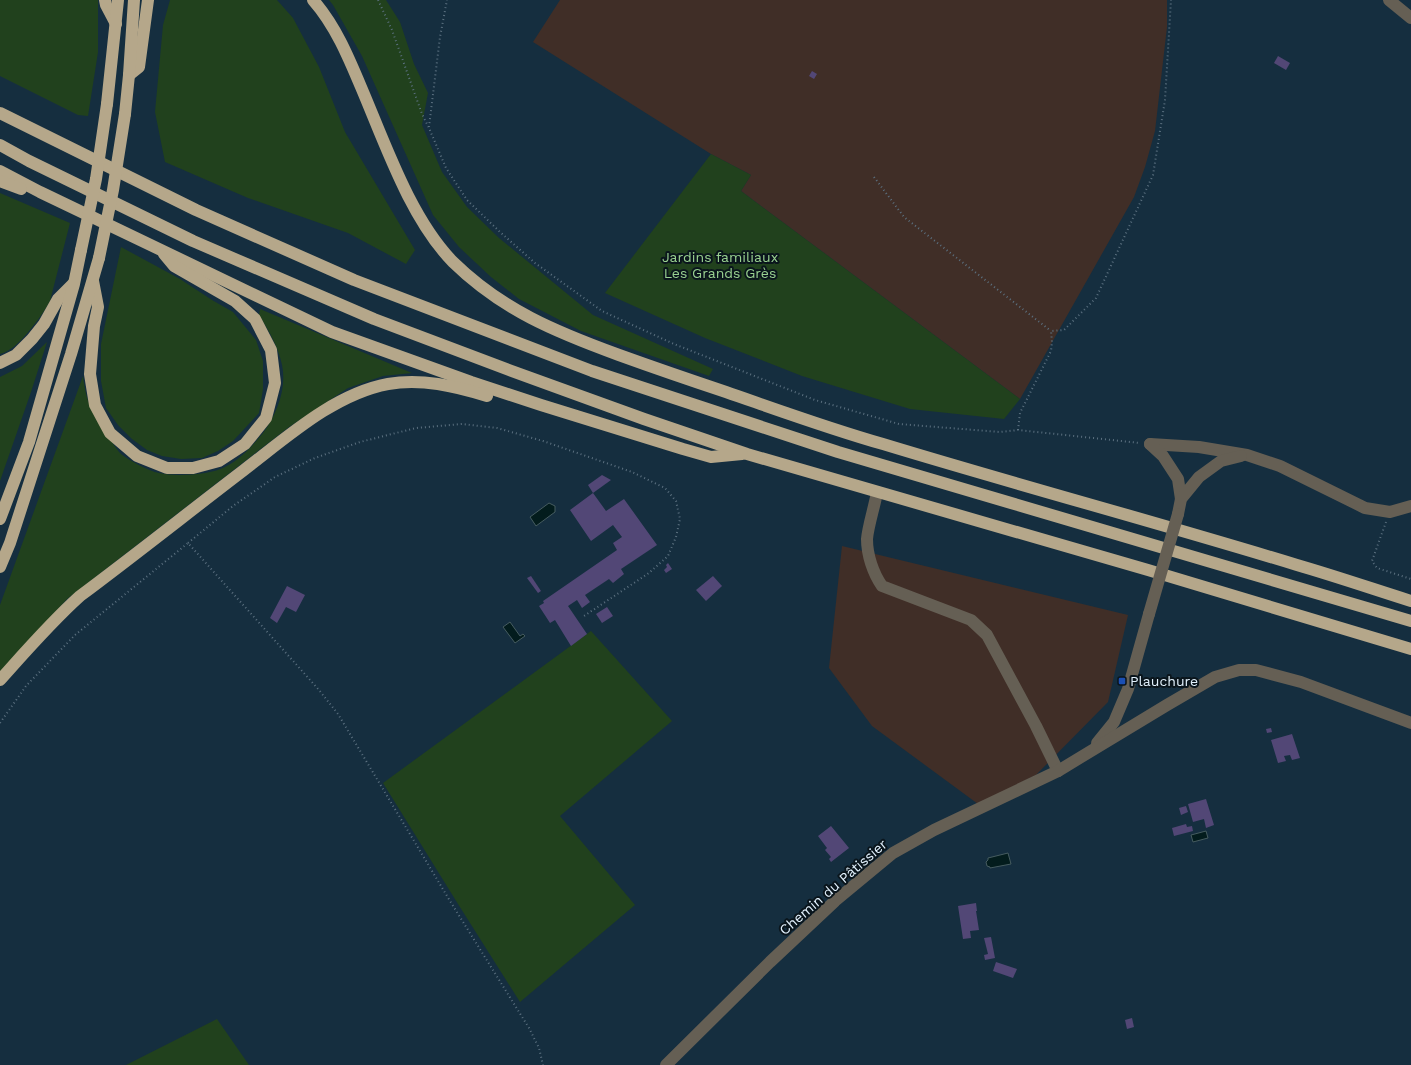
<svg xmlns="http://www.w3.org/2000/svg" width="1411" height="1065" font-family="'Work Sans',sans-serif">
<rect width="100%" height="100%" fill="#152e3f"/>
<g fill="#402e27">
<polygon points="560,0 1167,0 1167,27 1155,131 1145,167 1134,197 1020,399 741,191 751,175 711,154 533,42"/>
<polygon points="842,546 1128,615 1108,702 1036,775 978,804 872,726 829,668"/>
</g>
<g fill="#21411d">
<polygon points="0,0 98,0 98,52 88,116 78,115 0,76"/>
<polygon points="170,0 277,0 293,18 319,67 345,132 415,250 406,264 348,233 248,198 165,162 155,112 163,25"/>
<polygon points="329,0 386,0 400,22 414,64 428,93 422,125 442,172 467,207 499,238 593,315 713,369 709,376 581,331 519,299 491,277 459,247 433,215 362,56 333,5"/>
<polygon points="711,154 751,175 741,191 1020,399 1004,419 910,409 802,376 705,338 605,293"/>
<path d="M 0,193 L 70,223 L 50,301 C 44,313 21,344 9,350 C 6,352 3,353 0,354 Z"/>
<polygon points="121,247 180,279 212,300 233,312 256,340 263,361 263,389 259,413 233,441 218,451 202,458 181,459 162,456 147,450 132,439 118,425 106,408 101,381 101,344"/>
<path d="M 260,309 L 412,373 L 383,376 L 348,388 L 289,427 L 67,599 L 0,674 L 0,605 L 83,376 C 86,402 92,413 107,434 C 111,440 116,449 121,454 C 130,461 149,471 159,473 C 175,477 211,475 225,467 C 241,459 252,446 263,433 C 277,414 287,388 282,365 C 278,346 269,331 259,315 Z"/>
<polygon points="47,342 31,392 0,481 0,377 22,366"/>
<polygon points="591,631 672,721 560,816 635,905 520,1002 458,904 383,783"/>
<polygon points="217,1019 249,1065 126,1065"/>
</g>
<g fill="#031c1d" stroke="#465c60">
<polygon points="549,503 555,506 555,512 536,526 530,517"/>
<polygon points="510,622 520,636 523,634 525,636 515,643 503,627"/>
<polygon points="1206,831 1208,838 1193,842 1191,835"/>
<polygon points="1008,853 1011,864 990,868 990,867 987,866 986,862 988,860 988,858"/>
</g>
<g fill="#524776">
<polygon points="1278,56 1290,63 1286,70 1274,63"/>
<polygon points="812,71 817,74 814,79 809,76"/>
<polygon points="602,475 611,480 593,493 588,485"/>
<polygon points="593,493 606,511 624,499 657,545 621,569 624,574 613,583 609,579 585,595 590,602 582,608 577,600 568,606 587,634 571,646 555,620 550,623 539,606 544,603 543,601 617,550 613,543 622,537 613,525 591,541 570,510"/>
<polygon points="668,563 672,569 666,573 664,570 667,567 666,565"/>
<polygon points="531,576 541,591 538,593 527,578"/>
<polygon points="713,576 722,586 706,601 696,590"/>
<polygon points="287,586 305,595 296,612 286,607 277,623 270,618"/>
<polygon points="607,607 613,616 602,623 596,614"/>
<polygon points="1271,728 1272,732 1267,733 1266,729"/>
<polygon points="1292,734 1300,758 1292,760 1290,755 1284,756 1286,761 1278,763 1271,740"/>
<polygon points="1206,799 1214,825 1206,828 1204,819 1193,822 1188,804"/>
<polygon points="1186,806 1188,812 1181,815 1179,808"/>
<polygon points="1186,824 1187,827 1192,826 1193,831 1174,836 1172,828"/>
<polygon points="831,826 849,848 831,862 829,859 831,857 825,850 827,848 818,836"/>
<polygon points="976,903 977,911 976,911 979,930 970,931 971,938 963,939 958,906"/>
<polygon points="991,937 995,958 985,960 984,955 988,954 984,938"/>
<polygon points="996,962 1017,969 1013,978 993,971"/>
<polygon points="1132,1018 1134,1027 1127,1029 1125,1020"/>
</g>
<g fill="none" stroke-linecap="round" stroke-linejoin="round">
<g stroke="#5c7180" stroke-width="2" stroke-dasharray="1 3" stroke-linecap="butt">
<polyline points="378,0 392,30 422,114 429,128 446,168 467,200 500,232 535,263 602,311 674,344 815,400 899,424 1000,432 1018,430 1140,443"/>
<polyline points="429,127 440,37 447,0"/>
<polyline points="874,177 904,217 1051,331"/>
<polyline points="1018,430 1020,413 1051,351 1052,342 1051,331 1064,330 1096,298 1153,175 1165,100 1171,0"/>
<polyline points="1386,522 1372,561 1377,568 1411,579"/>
<polyline points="188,543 233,506 275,477 315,458 360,442 416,428 462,424 497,428 543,441 632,472 665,488 676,501 680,519 676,537 668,556 649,573 584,616"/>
<polyline points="0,723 26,686 75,635 188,543 319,690 338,714 450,901 529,1028 539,1048 543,1065"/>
</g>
<g stroke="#655f54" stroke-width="12">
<polyline points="1389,0 1411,18"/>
<polyline points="1150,444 1199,447 1247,455 1280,466 1365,508 1390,512 1411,506"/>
<polyline points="1150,444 1163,456 1178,479 1181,499"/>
<path d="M 877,492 C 875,505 868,526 867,539 C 867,555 873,573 882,586 L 971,620 L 987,635 L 1036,726 L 1058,771"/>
<polyline points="1178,514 1181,499 1199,477 1221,461 1241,456"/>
<polyline points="1097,743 1114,722 1128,689 1149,614"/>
<polyline points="666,1065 770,962 835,901 893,853 934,830 1058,771 1167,705 1215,677 1239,670 1256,670 1301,682 1411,723"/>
</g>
<g stroke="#b5a78a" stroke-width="12">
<polyline points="105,0 106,5 116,24"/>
<path d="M 313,0 C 335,25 348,56 361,87 C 385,143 410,218 453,262 C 502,310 556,332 619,355 C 655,368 690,380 726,392 C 778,410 830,429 883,444 C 1021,486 1160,523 1297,565 C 1335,576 1373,589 1411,601"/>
<polyline points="129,75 139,67 148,0"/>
<polyline points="107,104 118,0"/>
<polyline points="0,113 196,210 354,280 592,371 838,452 1411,621"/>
<polyline points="125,114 129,75 134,0"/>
<polyline points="0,145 29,161 193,241 374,319 509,370 644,419 747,454 1148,570 1411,649"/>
<polyline points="0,171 40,192 332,332 471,382 541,405 683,449 711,457 742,454"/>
<polyline points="0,181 21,189"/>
<polyline points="93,281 98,307 94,326 90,374 95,405 110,433 137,456 167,468 193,468 219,461 245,444 266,418 275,383 271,350 255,319 235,301 174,266 164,254"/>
<polyline points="0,363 16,355 32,339 44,324 58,299 73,284"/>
<polyline points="0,519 29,442 74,284 81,250"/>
<polyline points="0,567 10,543 71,354 99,258"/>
<path d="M 0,680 C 26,651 51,622 80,596 C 135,555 189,512 244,470 C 286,438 334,394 388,384 C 421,378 455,386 487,396"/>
</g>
<polyline stroke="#655f54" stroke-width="12" points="1149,614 1178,514"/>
<g stroke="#b5a78a" stroke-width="12">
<polyline points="81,250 96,179 107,104"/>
<polyline points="99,258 113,190 125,114"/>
</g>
</g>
<rect fill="#1a4fb4" stroke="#0a151c" stroke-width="1.5" x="1118" y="677" width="8" height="8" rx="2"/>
<g text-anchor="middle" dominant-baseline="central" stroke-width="4" stroke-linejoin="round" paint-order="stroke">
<g font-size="14" fill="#99d190" stroke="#0a151c">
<text x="720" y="257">Jardins familiaux<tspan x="720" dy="16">Les Grands Grès</tspan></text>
</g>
<g font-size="14" fill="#e2f1fd" stroke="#0a151c" text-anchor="start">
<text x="1130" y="681">Plauchure</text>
</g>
<g font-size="14" fill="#e2f1fd" stroke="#0a151c">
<text transform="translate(833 887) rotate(-41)">Chemin du Pâtissier</text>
</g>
</g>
</svg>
